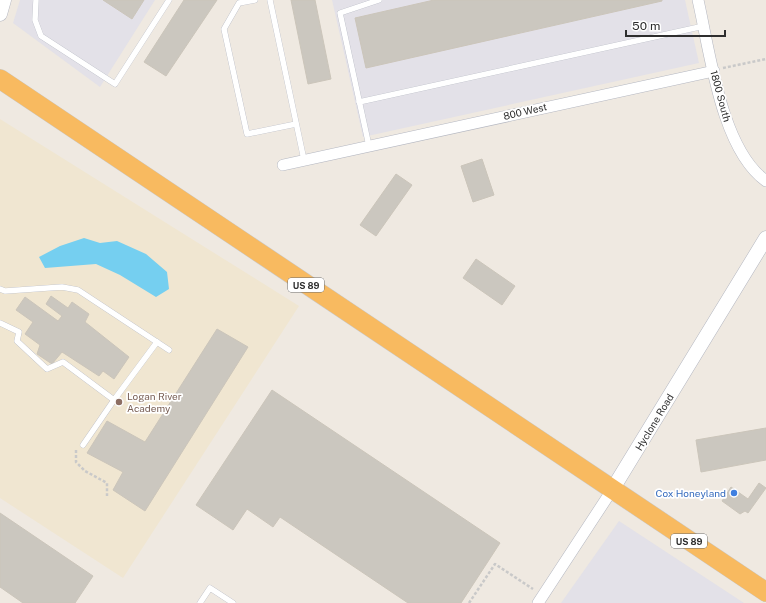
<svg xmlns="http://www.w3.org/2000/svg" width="766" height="603" font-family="'Public Sans',sans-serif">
<rect width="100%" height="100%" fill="#efe9e1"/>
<g fill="#e3e1e8">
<polygon points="20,0 155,0 100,87 13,23"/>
<polygon points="332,0 685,0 699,63 363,137"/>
<polygon points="619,521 744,603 561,603"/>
</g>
<polygon fill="#f0e6d1" points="0,119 299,306 123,578 0,498"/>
<polygon fill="#75cff0" points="84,238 100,243 117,241 146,254 167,272 169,289 156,297 120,275 96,264 45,268 39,257 60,246"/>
<g fill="#cbc7bf" stroke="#cbc5ba">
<polygon points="103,0 144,0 132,19"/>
<polygon points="184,0 217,0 166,76 144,62"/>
<polygon points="291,0 315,0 331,79 308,84"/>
<polygon points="434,0 662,0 662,1 366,68 355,18"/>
<polygon points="482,159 494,195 473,202 461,166"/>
<polygon points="396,174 412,185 376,236 360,225"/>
<polygon points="476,259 515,286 502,305 463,278"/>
<polygon points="51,296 68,308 72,302 89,314 85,322 129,357 114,379 103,371 99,376 62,352 52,364 37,354 40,345 25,334 33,322 16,310 25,297 58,321 62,316 46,304"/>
<polygon points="217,329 248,347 145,511 113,490 123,472 87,453 107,421 145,442"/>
<polygon points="272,390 500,543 461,603 408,603 280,517 273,527 247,509 233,530 196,505"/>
<polygon points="766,428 766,460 701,472 696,440"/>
<polygon points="759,483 766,488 748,513 745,511 740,514 722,501 731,487 748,499"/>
<polygon points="0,513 93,576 75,603 23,603 0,587"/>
</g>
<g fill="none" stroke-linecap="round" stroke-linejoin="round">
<g stroke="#b4b7c1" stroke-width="6">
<g id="service">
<polyline points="36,0 35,20 41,36 115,84 169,0"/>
<polyline points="255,0 239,3 224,29 247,134 296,124"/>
<polyline points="270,0 304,160"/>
<polyline points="359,102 704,26"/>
<polyline points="369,146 340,13 379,0"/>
<polyline points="0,289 5,291 62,287 78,290 169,350"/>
<polyline points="0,323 19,332 17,341 47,369 63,362 114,400 157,342"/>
<polyline points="83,445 114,400"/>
<polyline points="200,603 210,588 233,603"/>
</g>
</g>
<g stroke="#b4b7c1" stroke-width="12">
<g id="minor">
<path d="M 698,0 C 710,52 721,149 766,181"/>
<polyline points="283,165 714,71"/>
<polyline points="538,603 612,490"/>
</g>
</g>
<g stroke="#b4b7c1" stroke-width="15">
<g id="tertiary">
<polyline points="0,14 4,0"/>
<polyline points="612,490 766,238"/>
</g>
</g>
<g stroke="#c9c9c9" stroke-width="20">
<polyline id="trunk" points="0,79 766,592"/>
</g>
<g stroke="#c9c9c9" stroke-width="2.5" stroke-dasharray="3 2" stroke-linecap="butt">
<polyline points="723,68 766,59"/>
<polyline points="76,450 76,462 85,471 107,483 107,496"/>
<polyline points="469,603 495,564 533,589"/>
</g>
<use href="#service" stroke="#fff" stroke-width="5.5"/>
<use href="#minor" stroke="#fff" stroke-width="11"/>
<use href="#tertiary" stroke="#fff" stroke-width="14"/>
<use href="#trunk" stroke="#f8ba60" stroke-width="19"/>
</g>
<circle fill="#8d6e63" stroke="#fff" stroke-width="1.5" cx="119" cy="402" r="4"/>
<circle fill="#3f7fe0" stroke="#fff" stroke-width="1.5" cx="734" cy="493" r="4"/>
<g text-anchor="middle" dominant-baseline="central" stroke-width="3.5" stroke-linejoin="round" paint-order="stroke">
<g fill="#fff" stroke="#6d6d6d" stroke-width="1">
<rect x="288" y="278" width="36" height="14" rx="3"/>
<rect x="671" y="534" width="36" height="14" rx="3"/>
</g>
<g font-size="9" font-weight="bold" fill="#2e2e2e">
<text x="306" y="285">US 89</text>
<text x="689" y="541">US 89</text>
</g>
<g font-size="10" fill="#2e2e2e" stroke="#fff">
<text transform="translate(721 96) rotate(75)">1800 South</text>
<text transform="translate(525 111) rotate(-13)">800 West</text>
<text transform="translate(654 422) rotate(-59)">Hyclone Road</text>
</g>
<g font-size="10" fill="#785e54" stroke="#fff" text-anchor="start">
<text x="127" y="396">Logan River<tspan x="127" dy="12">Academy</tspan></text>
</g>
<g font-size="10" fill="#366cbe" stroke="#fff" text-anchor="end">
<text x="726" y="493">Cox Honeyland</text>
</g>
</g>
<path d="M626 30v6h99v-6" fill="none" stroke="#2e2e2e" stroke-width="2"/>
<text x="632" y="30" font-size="12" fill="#2e2e2e" stroke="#ffffff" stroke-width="3" paint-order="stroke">50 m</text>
</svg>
